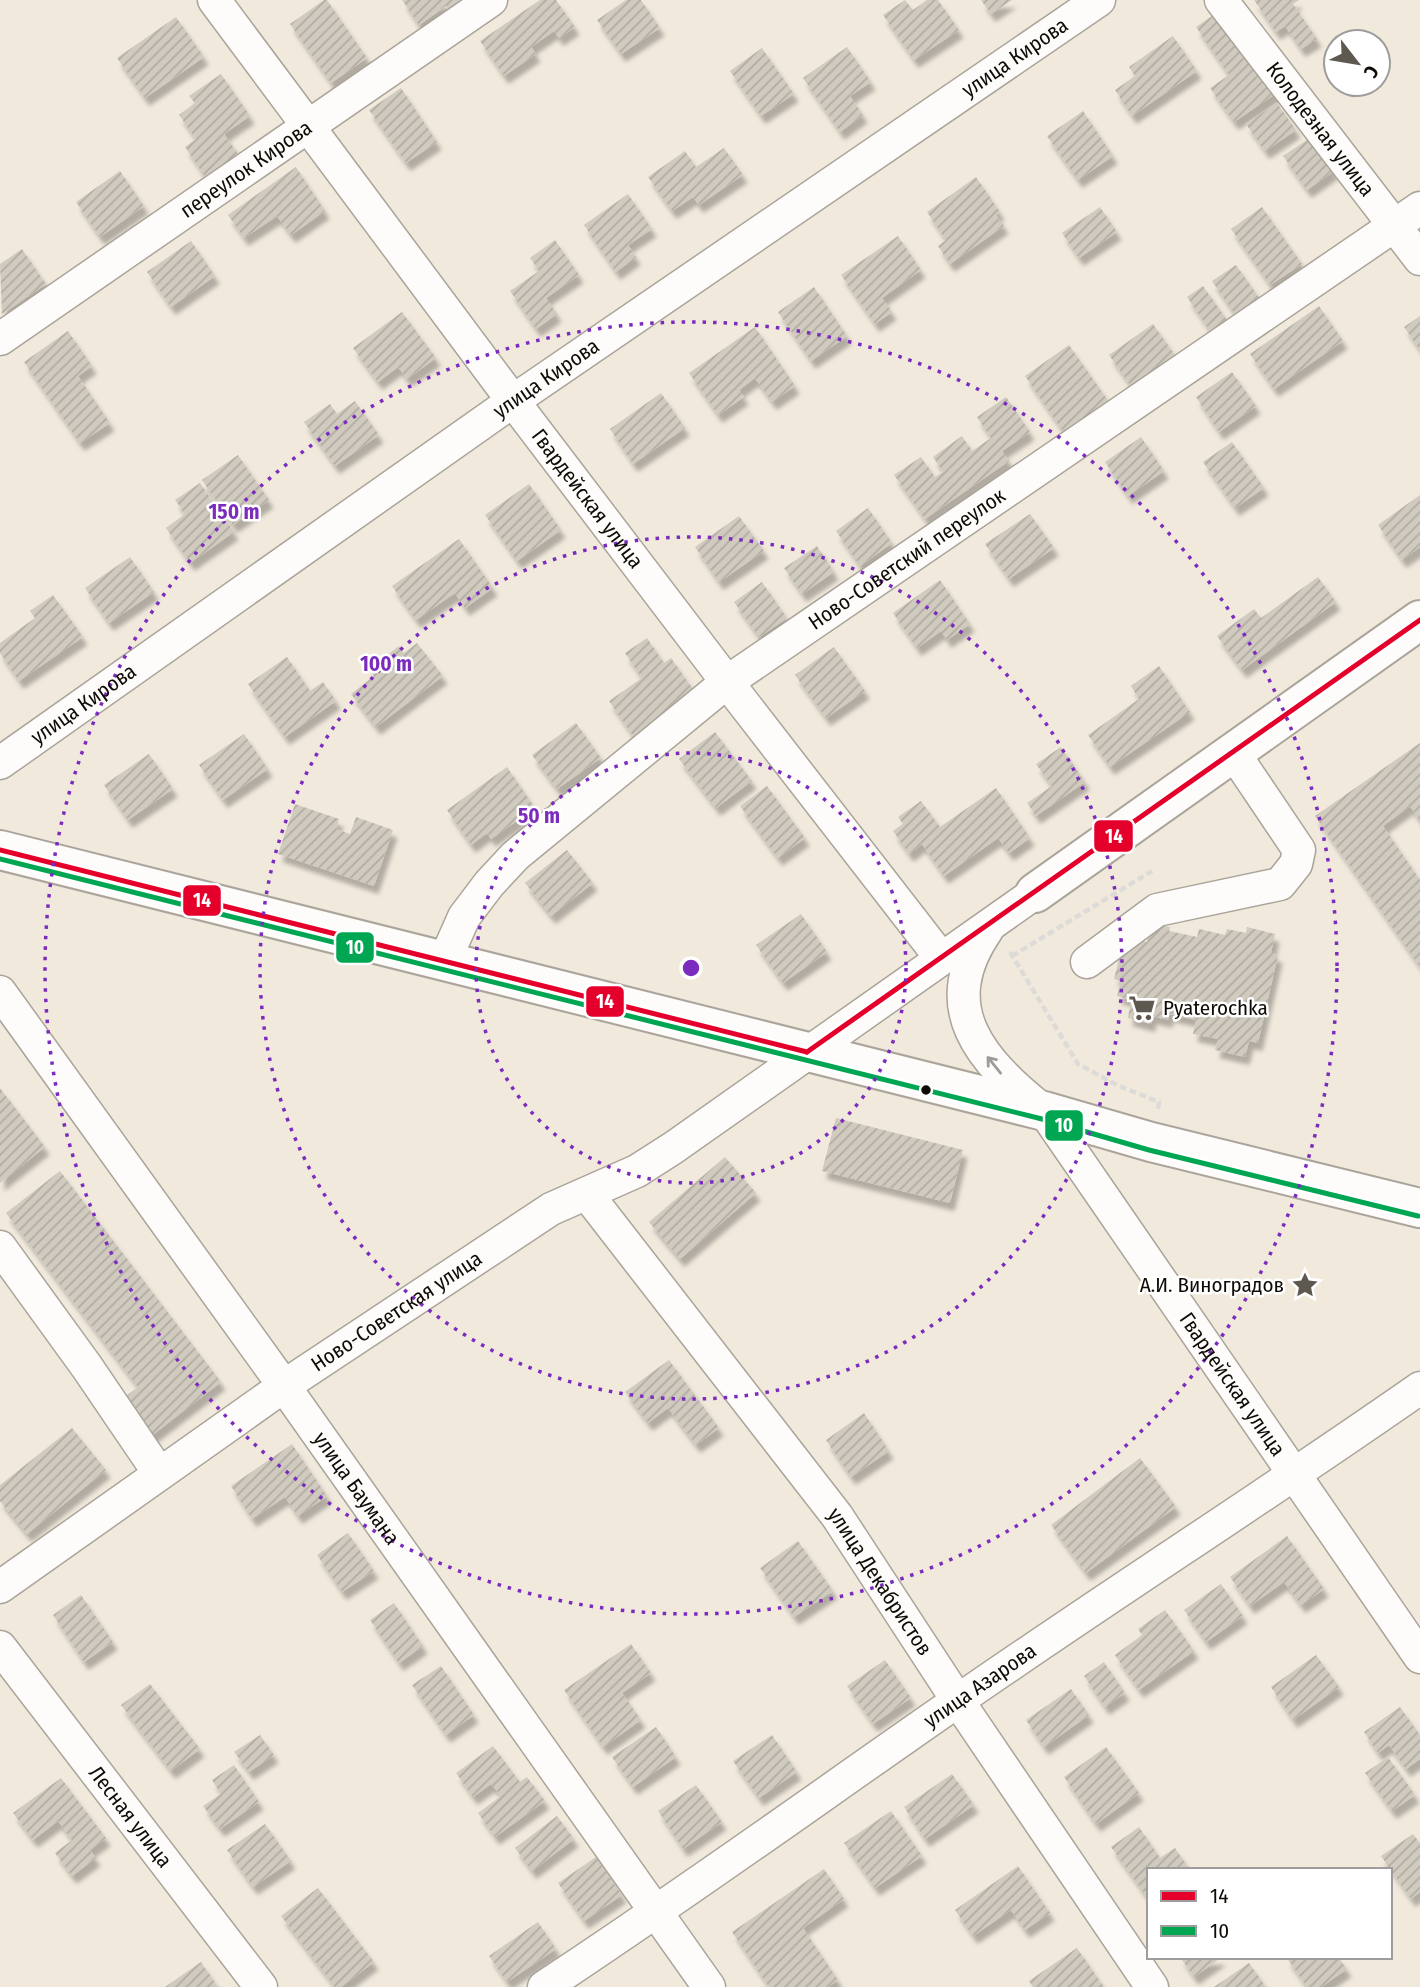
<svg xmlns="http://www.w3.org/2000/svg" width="1420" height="1987" font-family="'Fira Sans Condensed',sans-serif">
<defs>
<pattern id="building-hatch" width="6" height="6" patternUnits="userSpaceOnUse" patternTransform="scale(1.75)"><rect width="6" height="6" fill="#d0cabf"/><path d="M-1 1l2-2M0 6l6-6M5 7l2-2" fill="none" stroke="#b1aca2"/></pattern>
<filter id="shadow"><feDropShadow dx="4.5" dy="8" stdDeviation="2" flood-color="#0004"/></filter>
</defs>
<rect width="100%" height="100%" fill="#f1e9dc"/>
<g fill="url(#building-hatch)" filter="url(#shadow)">
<polygon points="324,0 327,0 367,58 331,83 290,24"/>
<polygon points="402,0 476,0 453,16 446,6 419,25"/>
<polygon points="540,0 556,0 575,27 559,38 554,31 531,47 536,54 504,76 480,41"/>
<polygon points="626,0 641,0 660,28 621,54 597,20"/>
<polygon points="905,0 913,10 927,0 938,0 959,30 914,60 883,15"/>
<polygon points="981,0 1012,0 991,14"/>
<polygon points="1254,0 1299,0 1293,4 1317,39 1301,49 1285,26 1276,32"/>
<polygon points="1222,9 1278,92 1234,122 1210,88 1229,75 1196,27"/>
<polygon points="176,17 204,57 145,98 117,58"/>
<polygon points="1173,36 1197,71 1132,116 1115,90 1135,76 1129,67"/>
<polygon points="847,47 871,82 850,96 863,115 840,132 803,78"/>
<polygon points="762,48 794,94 761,116 730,71"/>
<polygon points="221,74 250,116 224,134 241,158 208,181 185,147 196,139 179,115 195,103 189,96"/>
<polygon points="401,88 437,142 406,163 369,110"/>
<polygon points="1277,103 1296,130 1265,151 1246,124"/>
<polygon points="1083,111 1113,156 1078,180 1047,136"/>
<polygon points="1311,137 1334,171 1307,190 1283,156"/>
<polygon points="724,148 743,175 699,205 693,197 672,211 648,177 685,151 696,167"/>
<polygon points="296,167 325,211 291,235 277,216 244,238 228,215"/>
<polygon points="120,171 144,206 100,237 76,202"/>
<polygon points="976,177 1000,212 996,215 1004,226 950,264 938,246 946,240 927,212"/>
<polygon points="628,194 652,229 628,245 636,257 616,272 584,225"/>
<polygon points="1100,207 1117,232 1079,258 1062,233"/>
<polygon points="1262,207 1302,264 1270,285 1231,229"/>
<polygon points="898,236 921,270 882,298 892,312 875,324 841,275"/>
<polygon points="555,240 579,275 546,298 557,314 536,329 510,291 539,271 530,258"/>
<polygon points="191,241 215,276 171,307 147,272"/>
<polygon points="22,249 46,284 2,314 0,264"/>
<polygon points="1236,265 1260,299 1236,316 1212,281"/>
<polygon points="1203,286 1227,320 1210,331 1187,297"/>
<polygon points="814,287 847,336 811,361 778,312"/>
<polygon points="1319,306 1343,341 1274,389 1250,354"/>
<polygon points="402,312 436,358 407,379 398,367 378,382 353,348"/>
<polygon points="1420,316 1420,350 1404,327"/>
<polygon points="1153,324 1177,358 1133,389 1109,355"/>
<polygon points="755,327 795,386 772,402 755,378 739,390 744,397 718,415 689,373"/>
<polygon points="68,331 92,366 78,376 110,423 80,443 24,362"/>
<polygon points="1069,345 1109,402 1064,433 1025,376"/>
<polygon points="1232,372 1256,406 1219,432 1196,397"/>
<polygon points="661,393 685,428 633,464 610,429"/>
<polygon points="1006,397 1030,432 1002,451 1009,461 925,519 894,475 921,457 935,477 943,472 933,457 962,436 972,451 991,438 977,417"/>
<polygon points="355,401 379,435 335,466 304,422 330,404 337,414"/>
<polygon points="1141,437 1164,471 1128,496 1105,462"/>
<polygon points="1232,442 1264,488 1235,508 1203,462"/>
<polygon points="238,455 269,500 233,525 202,480"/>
<polygon points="200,483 234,532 190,563 166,528 185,514 175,500"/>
<polygon points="529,484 561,530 517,561 485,515"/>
<polygon points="1420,495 1420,547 1402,560 1378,525"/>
<polygon points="868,508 892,543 860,566 836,531"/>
<polygon points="1030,514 1054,548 1009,579 985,544"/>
<polygon points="739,516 764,551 719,582 695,547"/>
<polygon points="459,539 493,588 465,608 455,593 416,620 392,586"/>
<polygon points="817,546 834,572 802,594 784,568"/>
<polygon points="130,557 154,592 109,623 85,588"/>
<polygon points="1318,577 1336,602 1242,670 1217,636 1254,609 1261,618"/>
<polygon points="940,580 970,624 947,640 941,631 917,648 893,613"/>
<polygon points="762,582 787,618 759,637 734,602"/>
<polygon points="53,595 83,637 19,681 0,653 0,643 35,618 30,611"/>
<polygon points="647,638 664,663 671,658 695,692 633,736 609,701 642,678 625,653"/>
<polygon points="417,643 443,676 376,727 351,694 374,676 369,669 399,646 404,653"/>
<polygon points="834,647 865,691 826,718 795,675"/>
<polygon points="287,657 310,691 323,682 336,701 285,737 248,684"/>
<polygon points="1159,666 1190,712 1110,767 1088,735 1139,699 1131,686"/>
<polygon points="576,723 601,758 557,789 532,755"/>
<polygon points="715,732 752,781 716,808 679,759"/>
<polygon points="244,734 268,769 223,800 199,765"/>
<polygon points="1420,743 1420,815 1417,817 1410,806 1383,826 1420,880 1420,967 1315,816"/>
<polygon points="1061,747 1085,782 1036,816 1027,803 1052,786 1036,764"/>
<polygon points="149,754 173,789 128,820 104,785"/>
<polygon points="507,767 535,808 491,839 487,833 471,845 447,810"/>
<polygon points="767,786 805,838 778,858 740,806"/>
<polygon points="996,788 1030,838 1009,853 998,838 944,876 922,844 909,854 893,831 903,824 898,817 921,801 940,827"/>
<polygon points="295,804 339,819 336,829 350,834 356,817 393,830 374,886 278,854"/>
<polygon points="567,850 593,883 551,916 525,883"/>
<polygon points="801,914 827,952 783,983 756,945"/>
<polygon points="1151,923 1170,927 1169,931 1197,937 1199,929 1225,935 1227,929 1246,933 1247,927 1275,934 1271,953 1278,955 1258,1043 1249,1041 1245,1057 1215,1050 1218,1039 1193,1034 1196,1020 1169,1014 1168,1020 1152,1016 1151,1024 1128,1018 1131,1000 1117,996 1121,981 1114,979 1121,951 1127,952 1130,939 1147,942"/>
<polygon points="0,1088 45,1147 0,1183"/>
<polygon points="836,1118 963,1150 950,1203 822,1171"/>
<polygon points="725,1157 756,1193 680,1259 649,1222"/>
<polygon points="60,1171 221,1382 150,1437 121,1400 138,1387 6,1213"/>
<polygon points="669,1360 719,1428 696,1445 668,1408 648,1423 625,1392"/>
<polygon points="864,1413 889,1451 851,1477 826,1440"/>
<polygon points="72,1428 106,1470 27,1534 0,1501 0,1485"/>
<polygon points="292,1444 327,1496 298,1516 285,1497 252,1519 231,1486"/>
<polygon points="1140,1458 1176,1507 1086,1573 1051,1525"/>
<polygon points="348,1533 374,1571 342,1592 317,1555"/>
<polygon points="1287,1536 1324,1589 1301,1605 1284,1582 1250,1606 1230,1577"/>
<polygon points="798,1541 833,1591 794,1617 760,1568"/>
<polygon points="1221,1584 1243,1616 1206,1642 1184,1610"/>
<polygon points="81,1595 113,1642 84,1662 53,1615"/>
<polygon points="394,1603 423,1646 399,1663 370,1620"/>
<polygon points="1165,1610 1194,1651 1139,1690 1115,1655 1142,1635 1138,1629"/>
<polygon points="631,1644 651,1673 622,1693 641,1720 603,1747 564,1690"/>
<polygon points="1316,1655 1339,1687 1293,1720 1271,1687"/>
<polygon points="885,1660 911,1698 873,1724 847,1686"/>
<polygon points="1104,1662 1125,1693 1105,1707 1084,1676"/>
<polygon points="441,1666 474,1715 446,1735 412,1685"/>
<polygon points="150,1684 200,1749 171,1771 121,1705"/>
<polygon points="1071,1689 1089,1715 1044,1747 1026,1720"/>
<polygon points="1400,1707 1420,1735 1420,1759 1406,1769 1389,1745 1378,1753 1364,1732"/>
<polygon points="656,1727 676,1757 633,1787 612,1757"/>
<polygon points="260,1735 274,1755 249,1772 234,1752"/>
<polygon points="772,1735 797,1772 759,1798 733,1761"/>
<polygon points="493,1746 520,1782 527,1777 545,1801 495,1837 478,1813 501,1796 491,1784 473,1797 456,1773"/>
<polygon points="1106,1747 1139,1793 1096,1824 1064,1777"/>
<polygon points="1388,1757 1415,1795 1392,1811 1365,1773"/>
<polygon points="234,1765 259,1802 220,1829 203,1806 221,1794 212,1780"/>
<polygon points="952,1774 974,1805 925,1839 904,1807"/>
<polygon points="61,1778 106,1838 90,1850 96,1858 72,1876 55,1853 72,1840 58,1821 33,1840 13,1813"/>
<polygon points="696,1785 722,1822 683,1849 658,1811"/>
<polygon points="891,1811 922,1856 875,1888 844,1843"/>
<polygon points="557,1816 574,1839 532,1871 515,1848"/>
<polygon points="265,1824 291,1861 253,1887 227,1850"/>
<polygon points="1139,1827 1160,1858 1175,1848 1190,1870 1149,1870 1149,1900 1111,1847"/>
<polygon points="1413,1834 1420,1843 1420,1892 1411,1899 1381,1856"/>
<polygon points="596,1857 622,1895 584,1921 558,1883"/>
<polygon points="1018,1866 1050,1913 1025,1930 1011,1910 973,1936 955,1910"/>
<polygon points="824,1869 844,1899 803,1928 838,1980 828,1987 769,1987 732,1932"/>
<polygon points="318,1888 374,1962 341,1987 335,1987 281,1916"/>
<polygon points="538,1922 556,1949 507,1982 489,1956"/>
<polygon points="1077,1948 1104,1987 1033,1987 1029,1981"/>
<polygon points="1180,1957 1222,1957 1194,1977"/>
<polygon points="1286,1957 1338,1957 1347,1969 1321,1987 1307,1987"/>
<polygon points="201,1962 218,1987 165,1987"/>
<polygon points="1249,1963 1266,1987 1214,1987"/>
</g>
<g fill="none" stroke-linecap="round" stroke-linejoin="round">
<g stroke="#aaa49a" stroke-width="35">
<g id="minor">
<path id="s1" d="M 214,0 L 513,401 L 727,682 L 941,958"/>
<path id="s2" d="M 1221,0 L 1420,259"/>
<path id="s3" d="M 0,339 L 491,0"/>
<path id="s4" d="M 0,763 L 513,401 L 1099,0"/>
<path id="s5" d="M 987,930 C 933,1008 981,1061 1044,1111 L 1420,1657"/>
<path id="s6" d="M 444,962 L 464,917 L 489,884 L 515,856 L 727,682 L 1420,208"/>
<polyline points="1087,962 1157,910 1280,884 1296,864 1299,850 1233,752"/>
<path id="s7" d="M 0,992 L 284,1386 L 709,1987"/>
<path id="s8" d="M 587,1194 L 837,1516 L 958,1701 L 1152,1987"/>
<polyline points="0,1247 87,1367 159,1473"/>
<path id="s9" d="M 0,1587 L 284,1386 L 551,1209 L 637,1171 L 673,1148 L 1035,893"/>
<path id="s10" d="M 0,1647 L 261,1987"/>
<path id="s11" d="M 544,1987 C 684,1895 819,1797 956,1702 C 1110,1595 1267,1495 1420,1388"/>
</g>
</g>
<g stroke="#aaa49a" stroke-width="42">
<g id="major">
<polyline points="0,850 1044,1111 1151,1142 1420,1208"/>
<polyline points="1035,893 1420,620"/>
</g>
</g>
<g stroke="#dddbd8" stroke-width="4.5" stroke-dasharray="7 3.5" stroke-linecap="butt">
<polyline points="1010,952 1078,1064 1119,1086 1159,1102 1158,1110"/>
<polyline points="1012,956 1152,871"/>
</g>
<use href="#minor" stroke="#fdfcfa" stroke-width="32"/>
<use href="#major" stroke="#fdfcfa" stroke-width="38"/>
<g stroke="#fff" stroke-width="10">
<g id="bus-1">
<polyline points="0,850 807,1052"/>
<polyline points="807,1052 1420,620"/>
</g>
</g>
<g stroke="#fff" stroke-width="10">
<polyline id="bus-2" points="0,859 1042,1119 1149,1150 1418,1216"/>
</g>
<use href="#bus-1" stroke="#e4002b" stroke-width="5"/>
<use href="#bus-2" stroke="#00a651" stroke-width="5"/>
</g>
<defs><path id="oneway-shaft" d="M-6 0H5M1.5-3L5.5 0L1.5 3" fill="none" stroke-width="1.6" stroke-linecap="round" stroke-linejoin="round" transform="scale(1.75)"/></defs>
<use stroke="#9e9c98" href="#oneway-shaft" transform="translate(994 1065) rotate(-129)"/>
<g fill="none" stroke="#7b2cbf" stroke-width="3.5" stroke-dasharray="3.5 7">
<circle cx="691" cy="968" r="215"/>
<circle cx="691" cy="968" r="431"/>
<circle cx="691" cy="968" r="646"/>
</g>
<defs>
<g id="supermarket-bare" transform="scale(2.1)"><path d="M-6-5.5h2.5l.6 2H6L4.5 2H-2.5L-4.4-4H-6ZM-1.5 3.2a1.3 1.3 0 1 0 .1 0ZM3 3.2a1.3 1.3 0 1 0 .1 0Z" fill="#5e5950" stroke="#fff" stroke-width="2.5" paint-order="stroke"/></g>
<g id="sight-bare" transform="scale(2.1)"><path d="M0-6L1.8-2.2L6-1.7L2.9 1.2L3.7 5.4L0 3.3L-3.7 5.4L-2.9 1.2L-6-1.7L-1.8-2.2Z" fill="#5e5950" stroke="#fff" stroke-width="2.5" paint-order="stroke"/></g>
</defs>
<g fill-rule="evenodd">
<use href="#supermarket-bare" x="1142" y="1008"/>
<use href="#sight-bare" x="1305" y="1285"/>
</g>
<circle fill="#0f0b04" stroke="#fff" stroke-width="2.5" cx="926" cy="1090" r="6"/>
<g text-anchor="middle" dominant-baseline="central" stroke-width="5" stroke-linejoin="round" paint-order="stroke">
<g font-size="21" fill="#0f0b04" stroke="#fff">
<text stroke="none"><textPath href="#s4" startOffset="1236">улица Кирова</textPath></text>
<text stroke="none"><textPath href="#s2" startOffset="163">Колодезная улица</textPath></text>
<text stroke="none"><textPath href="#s3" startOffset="299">переулок Кирова</textPath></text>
<text stroke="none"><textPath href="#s4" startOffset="668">улица Кирова</textPath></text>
<text stroke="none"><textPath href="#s1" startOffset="623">Гвардейская улица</textPath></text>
<text stroke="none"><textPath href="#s6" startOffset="621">Ново-Советский переулок</textPath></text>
<text stroke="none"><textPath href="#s4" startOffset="102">улица Кирова</textPath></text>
<text stroke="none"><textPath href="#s9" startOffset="483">Ново-Советская улица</textPath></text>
<text stroke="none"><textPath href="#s5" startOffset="548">Гвардейская улица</textPath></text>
<text stroke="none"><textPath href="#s7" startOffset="611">улица Баумана</textPath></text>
<text stroke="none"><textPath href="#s8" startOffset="486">улица Декабристов</textPath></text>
<text stroke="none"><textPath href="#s11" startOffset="530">улица Азарова</textPath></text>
<text stroke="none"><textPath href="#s10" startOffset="214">Лесная улица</textPath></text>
</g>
<g font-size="21" fill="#0f0b04" stroke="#fff" text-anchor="start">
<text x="1163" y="1008">Pyaterochka</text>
<text x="1284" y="1285" text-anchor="end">А.И. Виноградов</text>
</g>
</g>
<circle cx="691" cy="968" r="10" fill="#7b2cbf" stroke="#fff" stroke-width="3.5"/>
<g font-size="21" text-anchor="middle" font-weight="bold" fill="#7b2cbf" stroke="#fff" stroke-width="5" stroke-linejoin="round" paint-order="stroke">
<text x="234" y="519">150 m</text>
<text x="386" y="671">100 m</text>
<text x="539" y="823">50 m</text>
</g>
<g stroke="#fff" stroke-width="2.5">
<rect x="1093" y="819" width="41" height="34" rx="7" fill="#e4002b"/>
<rect x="182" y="884" width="40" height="33" rx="7" fill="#e4002b"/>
<rect x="335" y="931" width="40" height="33" rx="7" fill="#00a651"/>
<rect x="585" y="985" width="40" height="33" rx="7" fill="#e4002b"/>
<rect x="1044" y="1109" width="40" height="33" rx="7" fill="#00a651"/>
</g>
<g font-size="19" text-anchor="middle" font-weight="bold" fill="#fff">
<text x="1114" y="843">14</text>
<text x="202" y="907">14</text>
<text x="355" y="954">10</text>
<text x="605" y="1008">14</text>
<text x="1064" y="1132">10</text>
</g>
<rect x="1147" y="1868" width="245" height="91" fill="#ffffff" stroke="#9f9d9b" stroke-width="2"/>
<rect x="1161" y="1891" width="35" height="10" fill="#e4002b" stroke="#9f9d9b" stroke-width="2"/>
<text x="1210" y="1903" font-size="21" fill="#0f0b04">14</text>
<rect x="1161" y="1926" width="35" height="10" fill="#00a651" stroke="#9f9d9b" stroke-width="2"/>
<text x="1210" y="1938" font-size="21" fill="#0f0b04">10</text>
<g transform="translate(1357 63) rotate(121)"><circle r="33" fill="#ffffff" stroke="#9f9d9b" stroke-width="2"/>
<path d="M0-5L12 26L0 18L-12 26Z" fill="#5e5950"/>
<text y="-10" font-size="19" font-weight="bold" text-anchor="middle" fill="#0f0b04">С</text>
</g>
</svg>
